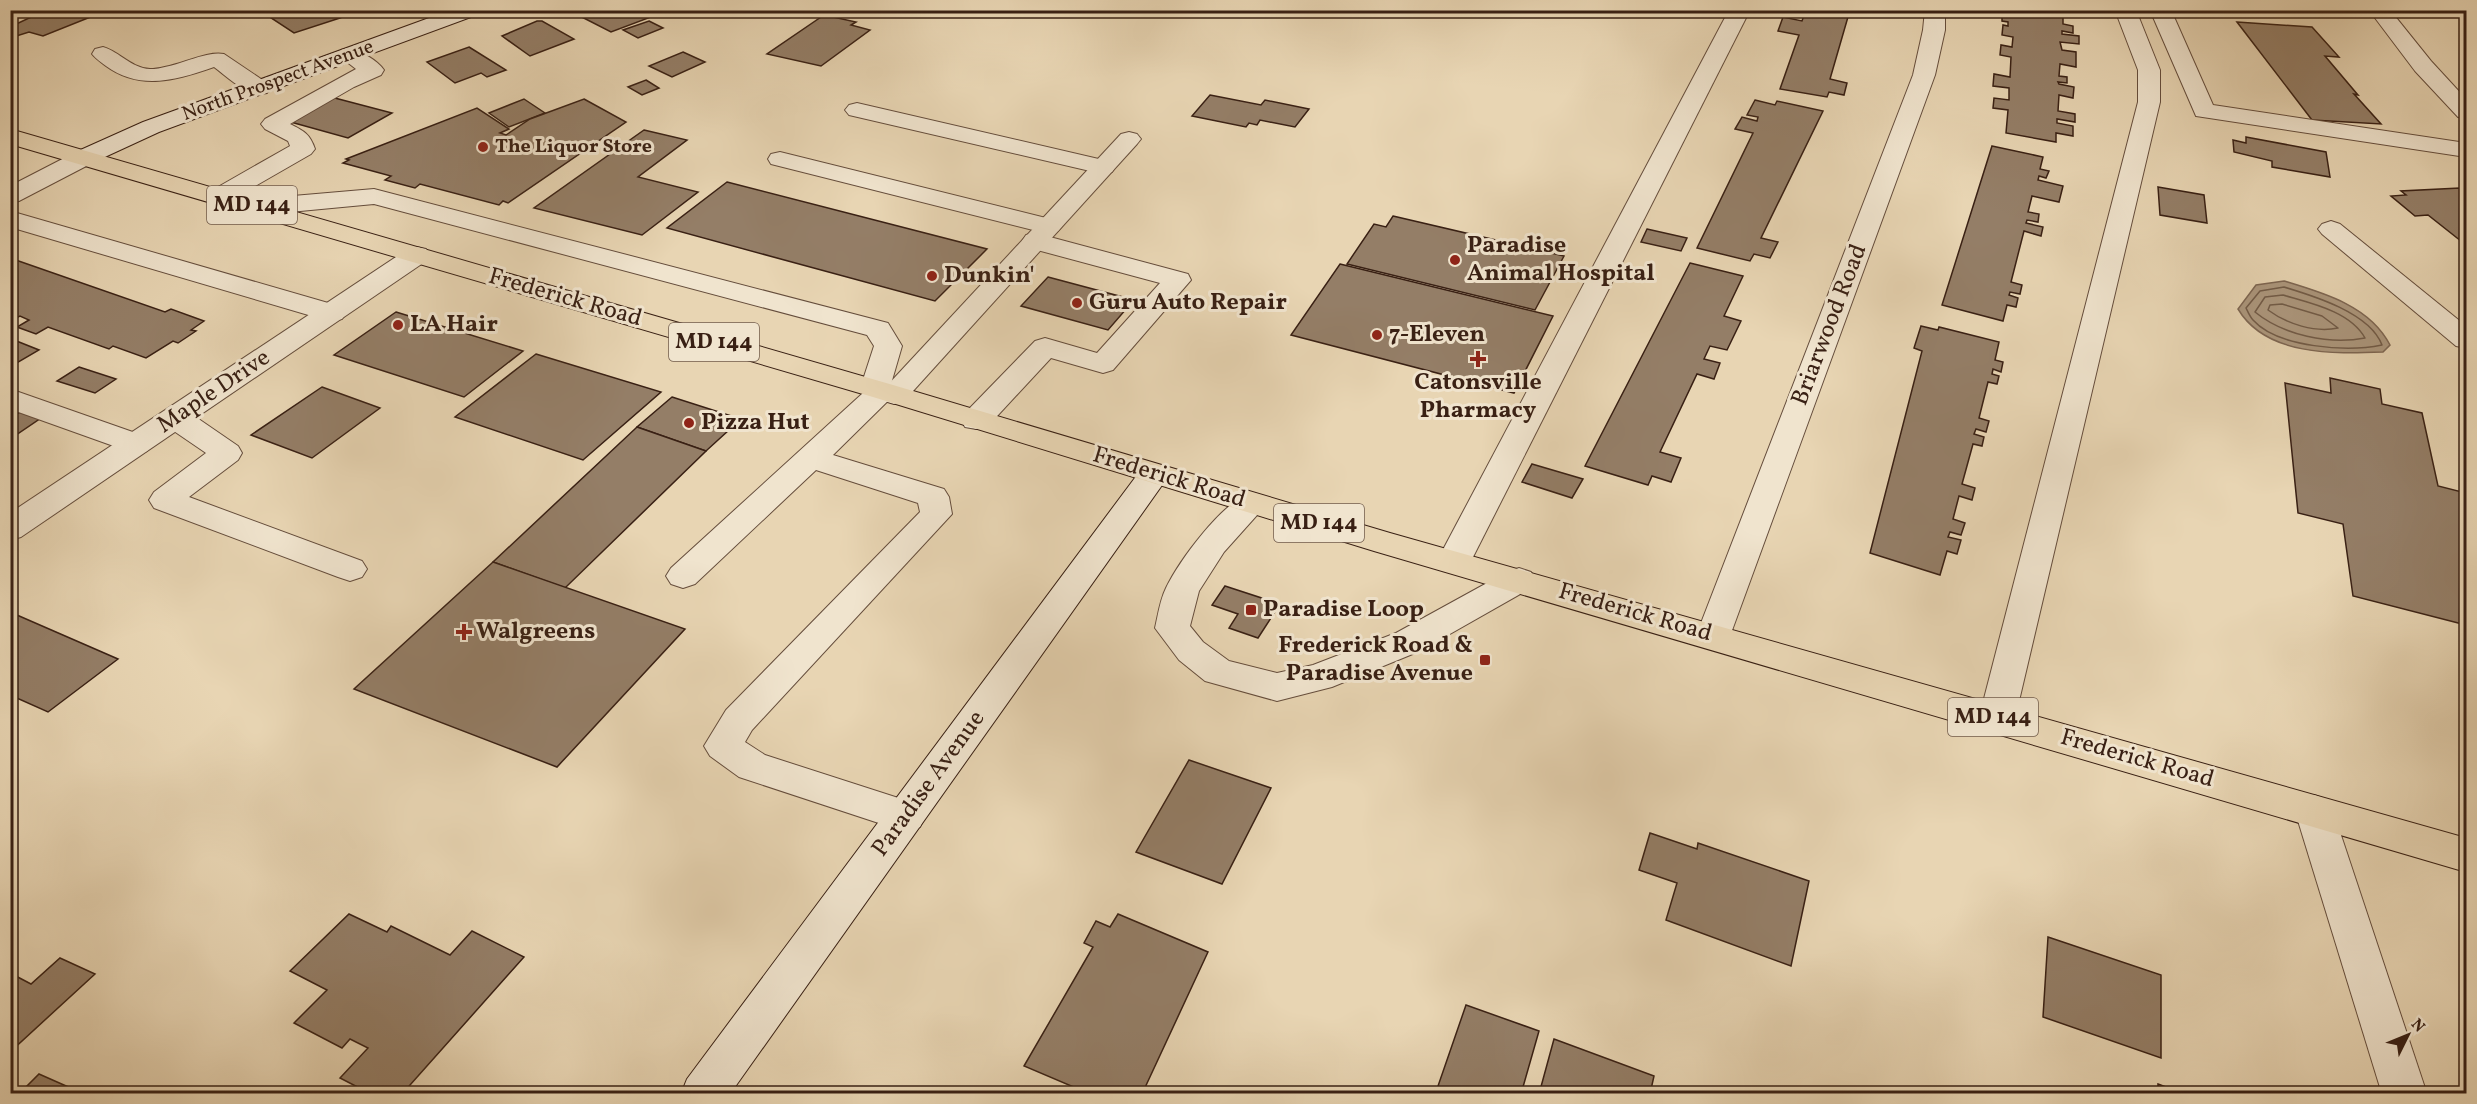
<svg xmlns="http://www.w3.org/2000/svg" width="2477" height="1104" font-family="Vollkorn,serif">
<rect width="100%" height="100%" fill="#e8d5b3"/>
<filter id="stains"><feTurbulence type="fractalNoise" baseFrequency=".00333" numOctaves="4"/><feColorMatrix values="0 0 0 0 .2 0 0 0 0 .09 0 0 0 0 .02 0 0 0 .5 -.17"/></filter>
<radialGradient id="worn" r=".72"><stop offset=".6" stop-color="#630" stop-opacity="0"/><stop offset="1" stop-color="#630" stop-opacity=".3"/></radialGradient>
<path fill="#ac977d" stroke="#7e6753" stroke-width="1.5" d="M 2284,281 C 2324,293 2370,306 2390,345 L 2383,352 C 2334,354 2266,356 2238,309 L 2256,285 Z"/>
<g fill="none" stroke-linecap="round" stroke-linejoin="round">
<g stroke="#725c48" stroke-width="1.5">
<path d="M 2284,287 C 2314,296 2370,313 2382,345 C 2348,352 2278,348 2253,320 C 2250,317 2248,312 2246,308 L 2260,291 Z"/>
<path d="M 2283,295 C 2310,303 2350,311 2365,338 C 2329,345 2283,335 2255,312 L 2265,297 Z"/>
<path d="M 2282,304 L 2322,316 L 2338,328 C 2315,333 2287,324 2268,310 L 2270,305 Z"/>
</g>
</g>
<g fill="#947e67" stroke="#392014" stroke-width="1.5">
<polygon points="46,10 108,10 43,36 29,32 10,38 10,28 14,27 12,26"/>
<polygon points="259,10 328,10 340,18 294,33"/>
<polygon points="638,10 651,17 611,32 570,11"/>
<polygon points="1806,10 1850,10 1830,79 1847,83 1844,95 1829,92 1827,97 1780,89 1799,35 1778,31 1783,17 1802,21"/>
<polygon points="2016,10 2063,15 2063,24 2073,26 2073,33 2062,31 2062,34 2079,36 2079,44 2060,42 2062,50 2076,52 2076,67 2060,64 2059,76 2067,77 2067,83 2058,82 2059,84 2074,87 2073,98 2059,95 2058,111 2075,114 2075,122 2057,119 2057,123 2073,126 2073,136 2056,133 2056,142 2006,133 2008,110 1993,108 1994,98 2009,100 2009,88 1993,86 1994,74 2010,77 2011,57 2000,55 2001,45 2012,47 2013,37 2002,35 2003,25 2008,26 2008,22 2002,21 2002,13 2015,15"/>
<polygon points="2242,10 2291,10 2294,16"/>
<polygon points="824,15 856,22 851,25 870,30 821,66 767,54"/>
<polygon points="537,21 542,21 574,39 530,56 502,36"/>
<polygon points="649,21 663,28 638,38 623,30"/>
<polygon points="2237,22 2312,27 2339,57 2325,56 2358,95 2354,94 2381,124 2312,120"/>
<polygon points="469,47 506,70 487,77 481,73 455,83 427,62"/>
<polygon points="683,52 705,62 672,77 649,66"/>
<polygon points="646,80 659,88 642,95 628,87"/>
<polygon points="1210,95 1261,105 1265,100 1309,109 1295,127 1260,120 1257,125 1249,123 1246,127 1192,116"/>
<polygon points="331,97 392,113 348,138 287,121"/>
<polygon points="524,99 545,113 509,127 489,113"/>
<polygon points="584,99 626,122 508,203 503,201 499,205 420,184 415,188 385,180 391,176 343,163 349,160 346,159 477,108 509,129 500,133 506,135 530,119"/>
<polygon points="1755,100 1775,105 1777,101 1823,111 1761,238 1778,242 1770,258 1754,254 1750,261 1697,248 1753,133 1735,129 1742,117 1757,121 1758,117 1747,115"/>
<polygon points="644,130 687,140 638,177 698,192 642,235 534,208"/>
<polygon points="2246,137 2326,152 2330,177 2272,167 2272,161 2234,152 2233,140 2246,143"/>
<polygon points="1992,146 2043,157 2040,169 2049,171 2046,178 2039,176 2038,180 2063,186 2059,202 2032,196 2028,212 2039,214 2038,222 2027,220 2026,223 2043,227 2041,236 2024,231 2011,282 2022,285 2020,294 2010,292 2009,295 2018,298 2016,307 2007,305 2003,321 1942,305"/>
<polygon points="727,182 987,249 935,301 667,228"/>
<polygon points="2158,187 2204,195 2207,223 2160,215"/>
<polygon points="2460,188 2466,190 2466,245 2428,215 2415,216 2391,196 2406,195 2401,191"/>
<polygon points="1393,216 1564,256 1535,310 1347,264 1374,224 1386,227"/>
<polygon points="1647,229 1687,238 1681,251 1641,242"/>
<polygon points="10,258 165,312 171,309 204,321 191,330 196,331 178,343 173,341 146,358 113,346 109,349 48,327 36,334 17,327 29,320 20,316 10,321"/>
<polygon points="1690,263 1743,276 1724,316 1741,321 1727,350 1710,346 1704,359 1720,363 1714,379 1697,374 1660,452 1681,458 1671,482 1652,476 1648,485 1585,466"/>
<polygon points="1340,264 1553,316 1514,393 1291,335"/>
<polygon points="1048,277 1134,300 1108,330 1021,306"/>
<polygon points="396,312 523,351 464,397 334,355"/>
<polygon points="1921,326 1938,330 1939,327 1999,342 1995,360 2003,362 2001,372 1993,369 1992,374 1999,376 1997,384 1988,382 1979,418 1989,421 1986,432 1976,429 1974,434 1984,437 1982,446 1973,444 1962,484 1975,488 1972,500 1959,496 1953,519 1965,523 1961,535 1950,532 1948,537 1961,540 1957,554 1947,551 1940,575 1870,553 1922,351 1914,348"/>
<polygon points="14,340 39,350 15,364 10,362 10,342"/>
<polygon points="536,354 661,392 583,460 455,417"/>
<polygon points="79,367 116,379 95,393 57,381"/>
<polygon points="2330,378 2380,389 2382,404 2422,413 2438,486 2466,493 2466,625 2353,596 2343,524 2298,513 2285,383 2331,393"/>
<polygon points="322,387 380,408 312,458 251,435"/>
<polygon points="672,397 741,419 706,451 637,427"/>
<polygon points="20,412 41,418 10,439 10,418"/>
<polygon points="637,427 706,451 565,588 493,562"/>
<polygon points="1532,464 1583,479 1572,498 1522,482"/>
<polygon points="493,562 685,629 557,767 354,689"/>
<polygon points="1225,586 1280,604 1258,638 1229,628 1238,614 1212,605"/>
<polygon points="10,612 118,659 48,712 10,695"/>
<polygon points="1189,760 1271,788 1222,884 1136,852"/>
<polygon points="1650,833 1697,849 1698,843 1809,881 1791,966 1666,920 1677,883 1639,870"/>
<polygon points="349,914 387,932 391,926 450,955 472,931 524,957 402,1094 371,1094 340,1078 368,1048 350,1039 342,1048 294,1023 327,990 290,971"/>
<polygon points="1118,914 1208,952 1142,1094 1090,1094 1024,1066 1093,947 1084,943 1096,921 1110,927"/>
<polygon points="2048,937 2161,975 2161,1058 2043,1017"/>
<polygon points="60,958 95,974 10,1052 10,976 12,974 31,984"/>
<polygon points="1466,1005 1539,1031 1521,1094 1457,1094 1438,1086"/>
<polygon points="1554,1039 1654,1076 1650,1094 1539,1094"/>
<polygon points="39,1074 82,1093 19,1094"/>
<polygon points="2158,1084 2184,1094 2158,1094"/>
</g>
<g fill="none" stroke-linecap="round" stroke-linejoin="round">
<g stroke="#654d3c" stroke-width="2">
<g id="lane">
<polygon points="1729,10 1750,10 1471,561 1466,569 1454,573 1442,569 1437,561"/>
<polygon points="2115,10 2136,10 2160,70 2160,102 2015,718 2010,728 1997,732 1984,728 1979,718 2138,102 2138,70"/>
<polygon points="2150,10 2171,10 2213,105 2466,143 2466,157 2196,116"/>
<path d="M 103,47 C 120,52 131,68 150,69 C 174,69 205,50 224,54 L 267,83 L 270,88 L 267,93 C 248,98 229,78 214,67 C 177,80 140,91 106,66 C 101,62 96,59 92,54 L 95,49 Z"/>
<path d="M 349,48 C 361,51 377,60 384,70 L 381,75 L 354,87 L 290,124 C 304,131 310,134 315,149 L 311,154 L 229,201 L 220,203 L 211,201 L 208,196 L 211,191 L 290,146 L 288,141 L 265,129 L 261,124 L 265,119 L 356,69 L 338,55 L 341,50 Z"/>
<polygon points="857,103 1103,160 1112,162 1115,167 1112,172 1103,174 849,115 845,110 849,105"/>
<polygon points="780,152 1058,221 1062,226 1058,231 1049,234 771,164 768,159 771,154"/>
<polygon points="374,189 888,323 902,346 891,384 898,391 833,455 944,489 949,497 952,514 752,730 745,742 765,755 920,805 925,816 920,827 906,832 739,777 710,756 704,746 726,710 920,512 918,503 816,470 695,584 683,588 671,584 666,576 671,568 863,393 860,389 874,346 867,335 374,204 258,215 249,212 245,207 249,202 258,199"/>
<polygon points="10,211 342,307 346,313 342,319 332,321 322,319 10,227"/>
<polygon points="2331,221 2340,224 2466,326 2466,348 2456,346 2322,234 2318,229 2322,224"/>
<polygon points="1035,233 1188,274 1191,280 1113,370 1103,373 1051,358 987,427 976,429 965,427 961,420 965,413 1035,341 1045,338 1097,353 1160,283 1026,247 1022,241 1026,235"/>
<polygon points="10,389 147,437 151,444 147,451 136,454 10,409"/>
<polygon points="176,409 187,411 238,446 242,453 238,460 189,497 362,561 367,569 362,577 350,581 338,577 154,508 149,500 154,492 206,453 165,425 161,418 165,411"/>
<path d="M 1251,493 L 1262,496 L 1267,504 L 1224,552 L 1199,591 L 1190,626 L 1203,642 L 1229,661 L 1277,673 L 1313,665 L 1396,633 L 1507,572 L 1519,568 L 1531,572 L 1536,580 L 1531,588 L 1420,651 L 1332,687 L 1277,701 L 1205,681 L 1179,660 L 1155,628 C 1158,615 1160,600 1166,588 C 1179,561 1223,501 1251,493 Z"/>
</g>
</g>
<g stroke="#654d3c" stroke-width="2">
<g id="street">
<polygon points="1925,10 1945,10 1945,30 1935,75 1730,636 1725,645 1713,649 1701,645 1696,636 1913,75 1923,30"/>
<polygon points="2369,10 2390,10 2431,61 2466,99 2466,119 2458,117 2415,71"/>
<polygon points="1129,132 1137,134 1141,139 1137,144 904,401 894,404 884,401 879,395 884,389 1121,134"/>
<polygon points="85,150 94,152 97,157 94,162 19,201 10,203 10,186 76,152"/>
<polygon points="417,247 426,249 430,255 426,261 21,537 10,540 10,513 408,249"/>
<polygon points="2314,795 2328,800 2333,811 2427,1094 2382,1094 2295,811 2300,800"/>
</g>
</g>
<g stroke="#392014" stroke-width="2">
<g id="secondary">
<polygon points="451,10 482,10 479,14 159,132 94,162 85,164 76,162 73,157 76,152 143,122"/>
<polygon points="1154,464 1165,467 1170,474 1165,481 730,1094 681,1094 687,1079 1143,467"/>
</g>
</g>
<g stroke="#392014" stroke-width="2">
<polygon id="primary" points="10,129 893,385 1390,533 2466,838 2466,872 1374,551 873,397 10,144"/>
</g>
<use href="#lane" fill="#f0e4ce" fill-rule="evenodd"/>
<use href="#street" fill="#f0e4ce" fill-rule="evenodd"/>
<use href="#secondary" fill="#f0e4ce" fill-rule="evenodd"/>
<use href="#primary" fill="#e8d5b3" fill-rule="evenodd"/>
</g>
<g fill="#8f2418" stroke="#f0e4ce" stroke-width="2">
<circle cx="483" cy="147" r="6"/>
<circle cx="1455" cy="260" r="6"/>
<circle cx="932" cy="276" r="6"/>
<circle cx="1077" cy="303" r="6"/>
<circle cx="398" cy="325" r="6"/>
<circle cx="1377" cy="335" r="6"/>
<path d="M1475 350h6v6h6v6h-6v6h-6v-6h-6v-6h6z"/>
<circle cx="689" cy="423" r="6"/>
<rect x="1245" y="604" width="12" height="12" rx="3"/>
<path d="M461 623h6v6h6v6h-6v6h-6v-6h-6v-6h6z"/>
<rect x="1479" y="654" width="12" height="12" rx="3"/>
</g>
<g text-anchor="middle" dominant-baseline="central" stroke-width="6" stroke-linejoin="round" paint-order="stroke">
<g font-size="20" fill="#392014" stroke="#f0e4ce">
<text transform="translate(278 81) rotate(-20)">North Prospect Avenue</text>
</g>
<g font-size="20" font-weight="bold" fill="#392014" stroke="#f0e4ce" text-anchor="start">
<text x="495" y="147">The Liquor Store</text>
</g>
<g fill="#f0e4ce" stroke="#705b4c" stroke-width="1.5">
<rect x="207" y="186" width="90" height="38" rx="4.5"/>
<rect x="669" y="323" width="90" height="38" rx="4.5"/>
<rect x="1274" y="504" width="90" height="38" rx="4.5"/>
<rect x="1948" y="698" width="90" height="38" rx="4.5"/>
</g>
<g font-size="22" font-weight="bold" fill="#392014">
<text x="252" y="205">MD 144</text>
<text x="714" y="342">MD 144</text>
<text x="1319" y="523">MD 144</text>
<text x="1993" y="717">MD 144</text>
</g>
<g font-size="24" font-weight="bold" fill="#392014" stroke="#f0e4ce" text-anchor="start">
<text x="1467" y="246">Paradise<tspan x="1467" dy="28">Animal Hospital</tspan></text>
<text x="944" y="276">Dunkin'</text>
<text x="1089" y="303">Guru Auto Repair</text>
<text x="410" y="325">LA Hair</text>
<text x="1389" y="335">7-Eleven</text>
<text x="1478" y="383" text-anchor="middle">Catonsville<tspan x="1478" dy="28">Pharmacy</tspan></text>
<text x="701" y="423">Pizza Hut</text>
<text x="1263" y="610">Paradise Loop</text>
<text x="476" y="632">Walgreens</text>
<text x="1473" y="646" text-anchor="end">Frederick Road &amp;<tspan x="1473" dy="28">Paradise Avenue</tspan></text>
</g>
<g font-size="24" fill="#392014" stroke="#f0e4ce">
<text transform="translate(565 298) rotate(16)">Frederick Road</text>
<text transform="translate(1830 325) rotate(-69)">Briarwood Road</text>
<text transform="translate(214 392) rotate(-34)">Maple Drive</text>
<text transform="translate(1169 478) rotate(17)">Frederick Road</text>
<text transform="translate(1635 613) rotate(16)">Frederick Road</text>
<text transform="translate(2137 759) rotate(16)">Frederick Road</text>
<text transform="translate(929 784) rotate(-54)">Paradise Avenue</text>
</g>
</g>
<rect width="2477" height="1104" fill="none" stroke="#e8d5b3" stroke-width="36"/>
<rect x="12" y="12" width="2453" height="1080" fill="none" stroke="#392014" stroke-width="3"/>
<rect x="18" y="18" width="2441" height="1068" fill="none" stroke="#392014" stroke-width="1.5"/>
<g transform="translate(2408 1035) rotate(47)" stroke="#f0e4ce" stroke-width="4.5" paint-order="stroke">
<path d="M0-4.5L10 22L0 15L-10 22Z" fill="#392014"/>
<text y="-9" font-size="16" font-weight="bold" text-anchor="middle" fill="#392014">N</text>
</g>
<rect width="100%" height="100%" filter="url(#stains)"/>
<rect width="100%" height="100%" fill="url(#worn)"/>
</svg>
